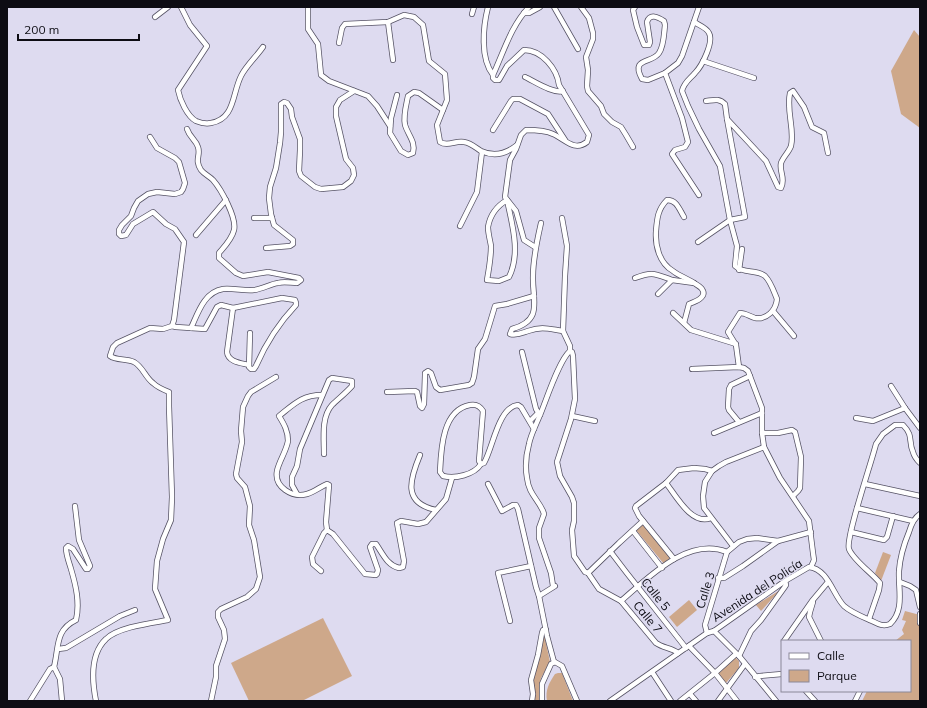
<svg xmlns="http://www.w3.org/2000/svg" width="927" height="708" font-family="Mulish,sans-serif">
<rect width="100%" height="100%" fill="#dedbf0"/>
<g fill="#cea88a">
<polygon points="914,30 920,37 920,128 901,114 891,71"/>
<polygon points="640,525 643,525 670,558 664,564 636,530"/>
<polygon points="883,552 891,555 881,581 875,573"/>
<polygon points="780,590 761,611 756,605"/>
<polygon points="689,600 697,610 677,627 669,617"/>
<polygon points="905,611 920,615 920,682 919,701 862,701 867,691 910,691 910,641 895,641 904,634 902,630 906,621 902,620"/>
<polygon points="323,618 352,676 302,701 249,701 231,663"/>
<path d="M 544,634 L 550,662 L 541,678 L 539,688 L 540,701 L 535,701 C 530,678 539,656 544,634 Z"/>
<polygon points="735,657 739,661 739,668 726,683 717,673"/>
<path d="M 558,673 L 562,673 L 573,701 L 547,701 C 545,690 549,683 555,674 Z"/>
</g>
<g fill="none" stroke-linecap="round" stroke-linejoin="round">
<g stroke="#565365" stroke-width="6">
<g id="street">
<path d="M 181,7 L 190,25 L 207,46 L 178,90 C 180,100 187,116 196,121 C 201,123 206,124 211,123 C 235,119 232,94 241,76 C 246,66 256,57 263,47"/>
<polyline points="308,7 308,29 318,44 321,75 329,81 368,96 377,106 390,126"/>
<path d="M 488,7 C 483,27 480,58 493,75"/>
<path d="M 529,7 C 511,26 504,51 493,75 L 493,78 L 495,80 L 499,80 L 507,66 L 524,50 C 542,50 557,69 559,85 L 589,135 L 587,142 C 574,152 565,139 553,134 C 545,130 535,130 526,130 L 521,135 L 516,149 L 510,160 L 505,197 L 516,211 L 524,240 L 535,247"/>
<polyline points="554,7 578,49"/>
<polyline points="581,7 589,18 593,33 593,39 586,57 588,70 587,86 588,91 601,106 604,114 612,122 621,127 626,135 633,147"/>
<path d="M 635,7 L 633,10 L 637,27 L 644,45 L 649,45 L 650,42 L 647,22 C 650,13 658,17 664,21 L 665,25 C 664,33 664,46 659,53 C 652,64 630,57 642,79 L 648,80 L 665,73"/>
<polyline points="699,7 682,56 678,63 665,73 682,118 688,142 685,147 675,150 672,154 699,195"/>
<polyline points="524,13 529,13 540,7"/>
<polyline points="472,14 474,7"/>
<polyline points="155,17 168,7"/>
<polyline points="388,22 393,60"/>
<path d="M 694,22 C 699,25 707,28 709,33 C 714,42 702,66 695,73 C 690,79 684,82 682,91 L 688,106 L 699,129 L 720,166 L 730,220 L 737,246 L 735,266 C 743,274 757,269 765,276 C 771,282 774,292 777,299 C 776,310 767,320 755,318 C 749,316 745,313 740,313 L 728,332 L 736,345 L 739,367"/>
<path d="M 339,43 L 342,28 L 345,24 L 388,22 L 404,15 L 414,17 L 423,25 L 429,61 L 445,74 L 447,100 L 437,125 L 440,142 C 448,147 456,140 464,142 C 471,143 476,148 481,151 C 494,157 506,154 517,145"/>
<polyline points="703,61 754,78"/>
<path d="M 525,77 C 534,81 553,94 563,91"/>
<path d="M 397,95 L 391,118 L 390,133 L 401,151 L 408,155 L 413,153 C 416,142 408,135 405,125 C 403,116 406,106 408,96 L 414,92 L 419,93 L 443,110"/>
<path d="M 706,101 C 714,100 719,98 725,104 L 727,119"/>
<path d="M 187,129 C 190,138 196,140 198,147 C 201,156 194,159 201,170 C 204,174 209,176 213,180 C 221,189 237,218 234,230 C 232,239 225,246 219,253 L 219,258 L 236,273 L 243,276 L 268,272 L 299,278 L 301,280 L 297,283 C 291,283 284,281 278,283 C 270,284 263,289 254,290 C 244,291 233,288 223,289 C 204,292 198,313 191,328"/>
<polyline points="493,130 511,101 513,99 520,99 548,114 565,140"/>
<path d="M 507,200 C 512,224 521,253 509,277 L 499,281 L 487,280 C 489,269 491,257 491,246 C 490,240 488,233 488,227 C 490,215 497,206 507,200 Z"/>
<path d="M 684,217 C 679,209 677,200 667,200 C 658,209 657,218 656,231 C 655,245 659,263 673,271 C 679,276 687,278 694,283 C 697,285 702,287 703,291 C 706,298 694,302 689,304 L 684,323"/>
<polyline points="254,218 272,218"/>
<path d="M 562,218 L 567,246 L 565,276 L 563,331 L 570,346 L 570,351 L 572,352 L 573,356 L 575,399 L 571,419 L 557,462 L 560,476 L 572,497 L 574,503 L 574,521 L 572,530 L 574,556 L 585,572 L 588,573 L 599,589 L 621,601 L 656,643 C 663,648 672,648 678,653"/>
<path d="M 541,223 C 537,241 533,258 533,276 C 532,300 544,320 512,329 L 510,334 C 517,336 522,333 528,331 C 542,326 549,329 563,331"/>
<polyline points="460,226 477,192 482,152"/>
<polyline points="196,235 226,200"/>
<path d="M 698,242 L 730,220 L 745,217 L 727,119 L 766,161 L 778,187 L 781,188 C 786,178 779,172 781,163 C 783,157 789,152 791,146 C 795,130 786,111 790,93 L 793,91 L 804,107 L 812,127 L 824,133 L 828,153"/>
<polyline points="266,248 290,246 293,244 293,240 274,225 271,214 269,198 270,187 276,168 280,143 281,132 281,104 284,102 287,103 291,109 292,117 300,139 300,150 299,171 301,176 315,187 321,189 343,187 351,181 354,175 353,168 346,159 336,116 336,107 340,100 354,91"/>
<polyline points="739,270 742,249"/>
<path d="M 635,278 C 653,271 655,274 672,280"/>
<polyline points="658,294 672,280 694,283"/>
<path d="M 233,308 L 227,352 C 228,362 241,363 249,365"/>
<polyline points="773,311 794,336"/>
<polyline points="673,313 691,330 736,344"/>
<path d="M 172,326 L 176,327 L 205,329 L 217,307 L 221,305 L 233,308 L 282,298 L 295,300 L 296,303 L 296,305 C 279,323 266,343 256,366 L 254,369 L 251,369 L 249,367 L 250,333"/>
<polyline points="522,352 536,409 540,415"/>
<polyline points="692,369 739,367 744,368 748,371 762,408 762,433 764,447 780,478 809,521 813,553 814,560 811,567"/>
<polyline points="891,386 905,408 920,428"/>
<polyline points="387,392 415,391 417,392 420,406 422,408 424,404 425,375 425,373 428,371 431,373 436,387 440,390 469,385 472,383 474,377 478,349 485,339 495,306 507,304 534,296"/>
<path d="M 322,395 C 302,395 294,404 279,416 C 284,424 288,431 288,441 C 286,452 279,461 277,471 C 274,487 292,498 307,494 C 314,492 320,487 327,484 L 329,485 L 326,522 L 327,530"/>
<polyline points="572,416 595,421"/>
<polyline points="856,418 873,421 905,408"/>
<polyline points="530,421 538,413"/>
<polyline points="739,422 729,410 728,407 729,389 731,385 750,376"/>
<polyline points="714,433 762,413"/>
<polyline points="762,433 778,433 792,430 795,432 801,457 800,488 798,491 793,496"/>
<path d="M 420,455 C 410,479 402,503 436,510"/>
<path d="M 481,464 C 474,475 455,479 443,476 L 440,472 C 441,450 442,410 470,405 C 475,404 480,406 483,411 L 479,461 L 481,464 L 484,463 C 493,448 498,407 518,405 L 521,407 L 534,429"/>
<path d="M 666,483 C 676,496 692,526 711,518"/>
<polyline points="488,484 502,511 513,505 516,505 518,509 536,587 539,596 547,636 554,662"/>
<polyline points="865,484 920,496"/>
<path d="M 297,494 L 292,485 L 292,477 L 297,466 L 300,449 L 329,380 L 332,378 L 352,381 L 352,386 C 346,393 338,399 332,405 C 321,417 324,439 324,454"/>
<polyline points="857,508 913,521"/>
<polyline points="633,531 662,568"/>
<polyline points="851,532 884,540 887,537 893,516"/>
<polyline points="733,546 704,508 703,496 705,482 712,471 719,466 726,462 764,447"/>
<polyline points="610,551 626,572 686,648"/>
<polyline points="674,559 639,516 635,508 636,506 666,483 678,470 694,468 705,469 712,471"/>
<path d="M 321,571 L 313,564 L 312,557 L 324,533 L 327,530 L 333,534 L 365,574 L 376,575 L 377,574 L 378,570 L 370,547 L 372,544 L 376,544 C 383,554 387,565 399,568 L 403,567 L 404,561 L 397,523 L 401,521 L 418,524 L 426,522 L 446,499 L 452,478"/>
<polyline points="588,573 619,543 643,521"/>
<polyline points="718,578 724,578 743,566 778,541 811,532"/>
<polyline points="900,582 910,586 916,590 920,607"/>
<path d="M 553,586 L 551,573 L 539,538 L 539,528 L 544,514 L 543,511 C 537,498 529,494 527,478 C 525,467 526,455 529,444 C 531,434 536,425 540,415 C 546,401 559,360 570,351"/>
<polyline points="539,596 555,586"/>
<path d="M 621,601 C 648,578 688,536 727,552"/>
<polyline points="813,602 810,612 809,617 821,641"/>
<path d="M 869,619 L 879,590 L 880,583 C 872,573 853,560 849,549 C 845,539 872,461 876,444 L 883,434 L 895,425 L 903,425 C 914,436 908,441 913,452 C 914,456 917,460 920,463"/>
<polyline points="510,621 498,573 531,566"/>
<polyline points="920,623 920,614"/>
<polyline points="714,631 739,656 776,701"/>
<polyline points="707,633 705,625 727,552 739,542 747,539 757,538 778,541"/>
<polyline points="784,641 812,601 828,582"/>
<polyline points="689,646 715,673 737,701"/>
<polyline points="58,649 66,648 120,616 135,610"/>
<polyline points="739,656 751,631 761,620 784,588 786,585 785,581"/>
<path d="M 54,667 C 59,647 55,630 76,620 C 80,603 76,586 71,569 C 69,562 66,555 66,548 L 68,546 L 73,549 L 86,569 L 88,569 L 90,566 L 79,540 L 75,506"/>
<polyline points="54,667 60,679 62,701"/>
<polyline points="652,672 671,701"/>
<polyline points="755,677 760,676 782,674"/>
<polyline points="806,691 815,701"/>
<polyline points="690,694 696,701"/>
<polyline points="30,701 50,669 54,667"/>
<path d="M 96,701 C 92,681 90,654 106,639 C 118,627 152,623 168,620 L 155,589 L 157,561 L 163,539 L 171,520 L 172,497 L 169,406 L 169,392 C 164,390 157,387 153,383 C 145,377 143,367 134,362 C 126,358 117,361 110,356 L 113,347 L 117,343 L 150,328 L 163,329 L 172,326 L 174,320 L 184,242 L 175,229 L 166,224 L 153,212 L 133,224 L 126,235 L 121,236 L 119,234 L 119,230 L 122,225 L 131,216 L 134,208 L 138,201 L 148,194 L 157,192 L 175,194 L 181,192 L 183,189 L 185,183 L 179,162 L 175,158 L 157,148 L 150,137"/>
<polyline points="211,701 216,677 216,666 225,639 224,630 218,617 218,612 221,609 247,597 256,589 260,577 254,540 249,525 250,506 245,487 237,478 236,474 242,442 241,431 243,407 248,396 251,392 276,377"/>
<polyline points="532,701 533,694 531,680 538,655 542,633 543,630 546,630"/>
<polyline points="542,701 542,684 551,664 555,662 562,666 577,701"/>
<path d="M 610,701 L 707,633 L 714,631 L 785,581 L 809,567 C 828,569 833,595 844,606 C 852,613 863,617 872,621 C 878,624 883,627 890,624 C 905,610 898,589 899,571 C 900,557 904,544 909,532 C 911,525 914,518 920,514"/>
<polyline points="680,701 715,673 736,654"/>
<polyline points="718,701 745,664"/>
<polyline points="855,701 860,691"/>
</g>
</g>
<use href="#street" stroke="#fff" stroke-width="4.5"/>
</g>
<g text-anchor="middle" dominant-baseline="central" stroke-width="3" stroke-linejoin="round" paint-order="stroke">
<g font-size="12" fill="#0d0c13" stroke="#dedbf0">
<text transform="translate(705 590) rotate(-73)">Calle 3</text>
<text transform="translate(757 590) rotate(-33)">Avenida del Policía</text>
<text transform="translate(656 594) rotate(51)">Calle 5</text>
<text transform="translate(648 617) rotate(50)">Calle 7</text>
</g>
</g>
<rect width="927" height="708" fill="none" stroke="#0d0c13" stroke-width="16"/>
<rect x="781" y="640" width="130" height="52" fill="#dedbf0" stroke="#8a8898"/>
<rect x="789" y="653" width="20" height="6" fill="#ffffff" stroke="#8a8898"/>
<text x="817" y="660" font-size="12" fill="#0d0c13">Calle</text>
<rect x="789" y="670" width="20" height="12" fill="#cea88a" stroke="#8a8898"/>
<text x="817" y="680" font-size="12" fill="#0d0c13">Parque</text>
<path d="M18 34v6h121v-6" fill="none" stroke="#0d0c13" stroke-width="2"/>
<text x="24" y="34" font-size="12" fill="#0d0c13" stroke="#dedbf0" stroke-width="3" paint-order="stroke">200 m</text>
</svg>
